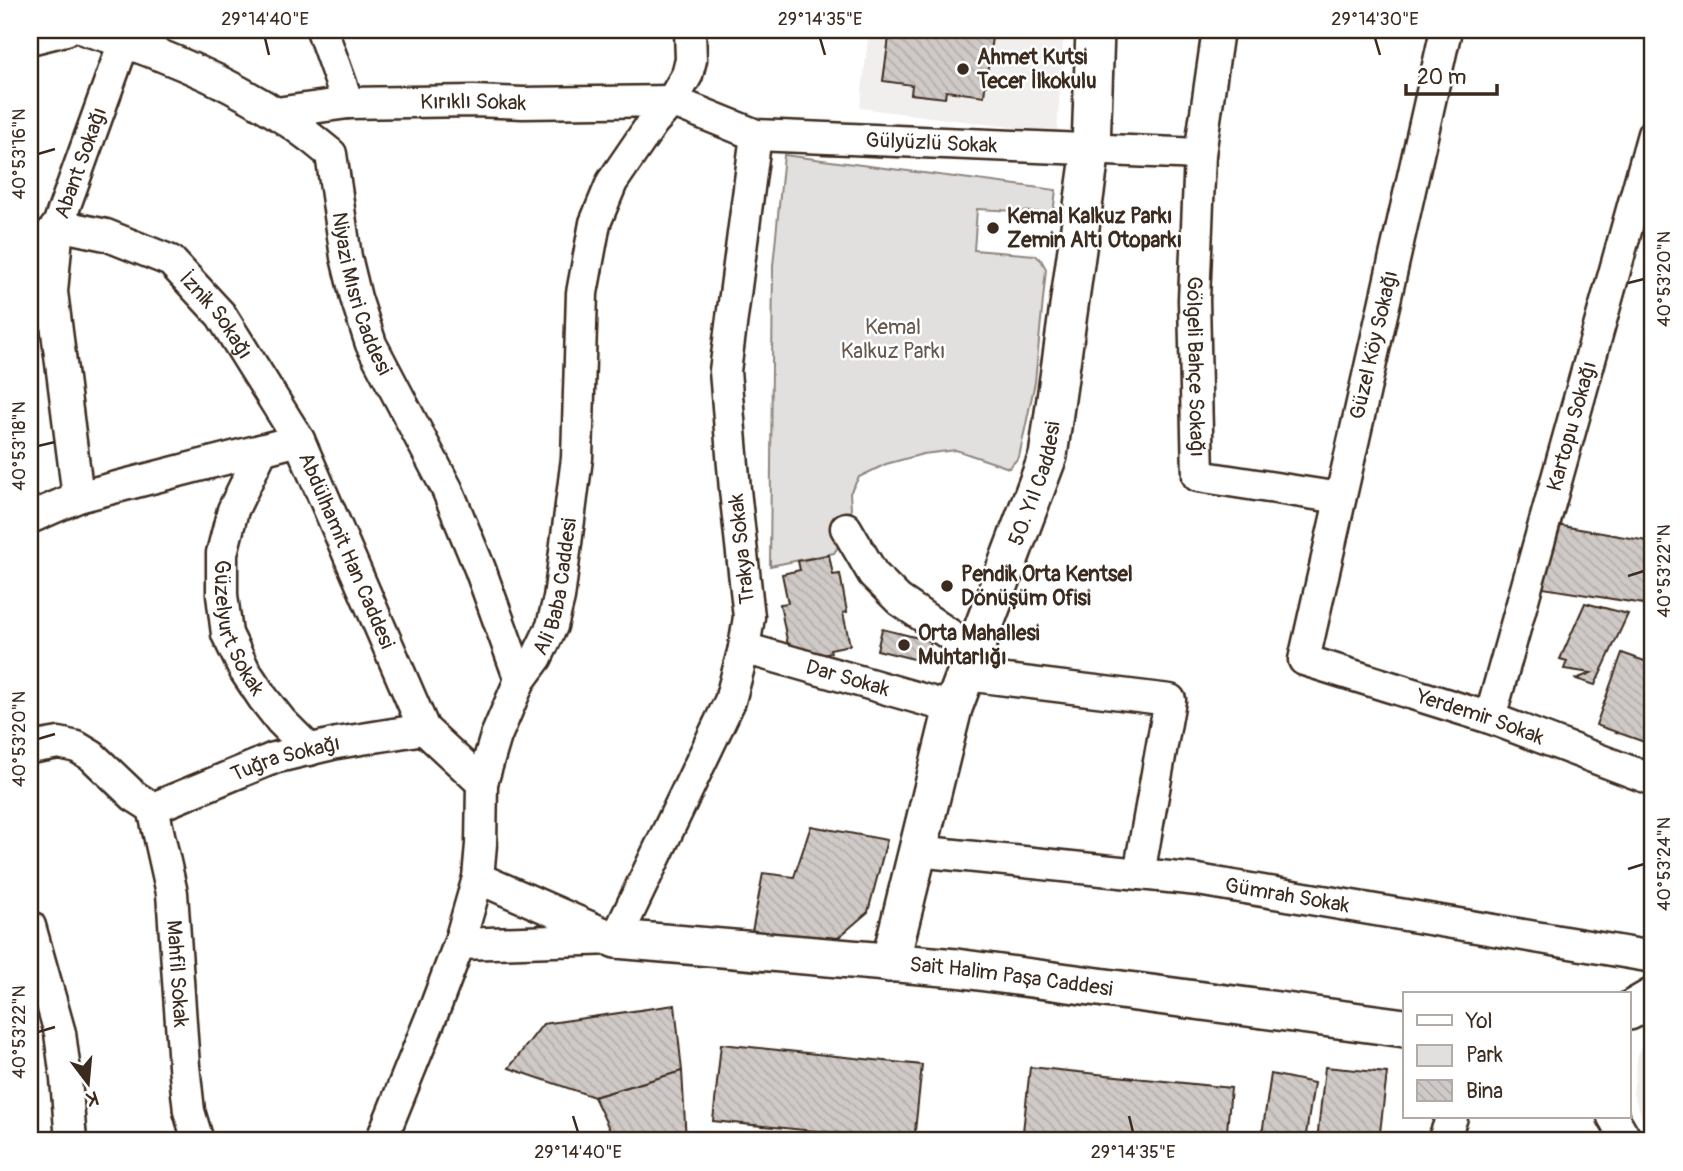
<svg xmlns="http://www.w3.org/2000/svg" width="1683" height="1171" font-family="Pangolin,sans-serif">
<defs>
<pattern id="building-back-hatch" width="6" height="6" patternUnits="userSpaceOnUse" patternTransform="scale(1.75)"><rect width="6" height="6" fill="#cfcac7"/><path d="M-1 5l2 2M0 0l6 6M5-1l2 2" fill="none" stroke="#b3aeaa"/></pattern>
</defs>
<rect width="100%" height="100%" fill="#fff"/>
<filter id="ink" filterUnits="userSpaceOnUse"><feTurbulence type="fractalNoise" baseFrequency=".0143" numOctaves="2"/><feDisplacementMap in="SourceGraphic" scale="14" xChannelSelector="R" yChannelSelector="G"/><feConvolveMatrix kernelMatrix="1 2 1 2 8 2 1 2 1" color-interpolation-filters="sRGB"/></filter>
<g filter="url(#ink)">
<g fill="#f1efee">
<polygon points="869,30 1064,30 1057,133 860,108"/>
<polygon points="1653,1031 1653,1134 1648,1130 1642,1117 1633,1094 1638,1054 1643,1042"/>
</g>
<polygon fill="#e2e0de" stroke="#8e857e" stroke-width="2" points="784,155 1056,190 1053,213 977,209 974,250 1035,255 1041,260 1046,269 1035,382 1019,457 1009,468 956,450 923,454 886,464 859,477 850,493 852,525 834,553 770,566 773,266"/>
<g fill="url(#building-back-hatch)" stroke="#3b2a1e" stroke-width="2">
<polygon points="890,30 993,30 984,96 946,91 945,98 911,94 912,85 883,81"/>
<polygon points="1557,525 1653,542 1644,604 1543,588"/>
<polygon points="829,555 833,575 840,574 847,612 843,613 850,645 830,649 831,653 808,658 790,656 780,604 788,603 782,574 800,570 798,561"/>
<polygon points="1585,603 1628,614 1595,685 1576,679 1591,673 1564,669 1567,661 1560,659"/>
<polygon points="882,629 931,641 926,662 877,650"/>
<polygon points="1622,653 1653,664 1653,745 1596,725"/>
<polygon points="811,826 887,840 868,912 832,943 751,937 763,873 794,877"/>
<polygon points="675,1005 682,1071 594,1097 509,1068 543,1024"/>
<polygon points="721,1044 922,1065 914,1141 713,1121"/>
<polygon points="1030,1067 1231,1088 1226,1141 1022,1141"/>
<polygon points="1325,1067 1387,1073 1379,1141 1317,1141"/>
<polygon points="682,1071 686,1141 615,1141 594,1097"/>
<polygon points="1271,1074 1314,1083 1305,1141 1261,1141"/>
</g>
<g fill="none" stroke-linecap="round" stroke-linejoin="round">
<g stroke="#3b2a1e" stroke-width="35">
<g id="minor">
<path id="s1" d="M 86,30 C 174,56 261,94 331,154 L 346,257 L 356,298 L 371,344 L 447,489 L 480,569 L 520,680"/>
<polyline points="322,30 348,103"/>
<path id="s2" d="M 1218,30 L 1200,154 L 1194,300 L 1198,476 L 1340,498"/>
<path id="s3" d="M 1446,30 L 1304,660 L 1490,718 L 1653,780"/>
<polyline points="30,39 66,30"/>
<path id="s4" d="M 276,113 L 348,103 L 474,101 L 523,103 L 672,101 L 756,135 L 1200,154"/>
<path id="s5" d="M 30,258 L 58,225 L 106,235 L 171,261 L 221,315 L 299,440"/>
<path id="s6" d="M 262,450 L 233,510 L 222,553 L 222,595 L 227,634 L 245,671 L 263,698 L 281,721 L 310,750"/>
<path id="s7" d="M 78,497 L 52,292 L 58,225 L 124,42"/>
<path id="s8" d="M 30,518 L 78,497 L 299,440 L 424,729 L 482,783"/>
<polyline points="846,528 873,574 899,600 975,652"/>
<path id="s9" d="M 744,648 L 953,708"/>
<polyline points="966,675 1170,700 1139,874"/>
<path id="s10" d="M 1490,718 L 1653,134"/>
<polyline points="30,748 59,743 77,747 92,756 134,796 153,808"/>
<path id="s11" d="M 153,808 L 172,893 L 184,1066 L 189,1111 L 198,1141"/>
<path id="s12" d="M 153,808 L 274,758 L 337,743 L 424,729"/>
<path id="s13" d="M 917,851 L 1198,880 L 1653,957"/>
<polyline points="478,878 610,936"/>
<polyline points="30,926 60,1033 66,1079 71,1141"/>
<polyline points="616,939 730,701 744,648 749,617 735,490 725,371 756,135"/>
<polyline points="459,944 616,939"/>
<polyline points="1613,1117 1627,1141"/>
<path id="s14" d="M 381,1141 L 436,1005 L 459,944 L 478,878 L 481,844 L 482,783 L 496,736 L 520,680 L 537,657 L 552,626 L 559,598 L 577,458 L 582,293 L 595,223 L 612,182 L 653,122 L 672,101 L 687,75 L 691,60 L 690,30"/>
<polyline points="1443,1141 1452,1117"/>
</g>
</g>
<g stroke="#3b2a1e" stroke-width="42">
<g id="tertiary">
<path id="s15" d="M 616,939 L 956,968 L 1405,1028"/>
<path id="s16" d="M 890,963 L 953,708 L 1048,456 L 1091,149 L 1095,30"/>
<polyline points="1629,1011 1653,997"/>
</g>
</g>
<use href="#minor" stroke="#fff" stroke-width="30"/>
<use href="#tertiary" stroke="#fff" stroke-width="37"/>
</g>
</g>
<path fill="none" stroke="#3b2a1e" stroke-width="2.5" d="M 265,38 L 269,55M 820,38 L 825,55M 1375,38 L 1380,55M 38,154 L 55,149M 1628,283 L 1644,279M 38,446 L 55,442M 1628,576 L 1644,571M 38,739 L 55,734M 1628,869 L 1644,864M 38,1032 L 55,1027M 573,1116 L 578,1132M 1129,1116 L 1133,1132"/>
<g fill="#3b2a1e" stroke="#fff" stroke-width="2.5">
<circle cx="963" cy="69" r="7"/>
<circle cx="993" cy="228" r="7"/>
<circle cx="947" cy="586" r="7"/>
<circle cx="904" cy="645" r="7"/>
</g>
<g text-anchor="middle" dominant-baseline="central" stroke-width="5" stroke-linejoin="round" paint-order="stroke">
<g font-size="21" font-weight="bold" fill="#3b2a1e" stroke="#fff" text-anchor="start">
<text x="977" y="57">Ahmet Kutsi<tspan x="977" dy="24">Tecer İlkokulu</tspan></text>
<text x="1007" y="216">Kemal Kalkuz Parkı<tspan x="1007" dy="24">Zemin Altı Otoparkı</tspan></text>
<text x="961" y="574">Pendik Orta Kentsel<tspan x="961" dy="24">Dönüşüm Ofisi</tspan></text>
<text x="918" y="633">Orta Mahallesi<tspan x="918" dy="24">Muhtarlığı</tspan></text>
</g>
<g font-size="21" fill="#3b2a1e" stroke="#fff">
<text stroke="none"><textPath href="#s4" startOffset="198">Kırıklı Sokak</textPath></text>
<text stroke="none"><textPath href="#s4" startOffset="663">Gülyüzlü Sokak</textPath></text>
<text stroke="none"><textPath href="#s7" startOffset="340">Abant Sokağı</textPath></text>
<text stroke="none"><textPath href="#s1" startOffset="420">Niyazi Mısri Caddesi</textPath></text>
<text stroke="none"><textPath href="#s5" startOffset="233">İznik Sokağı</textPath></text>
<text transform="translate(1374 345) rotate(-77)">Güzel Köy Sokağı</text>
<text stroke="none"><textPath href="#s2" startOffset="338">Gölgeli Bahçe Sokağı</textPath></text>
<text stroke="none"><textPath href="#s10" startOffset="303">Kartopu Sokağı</textPath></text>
<text stroke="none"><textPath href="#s16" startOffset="502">50. Yıl Caddesi</textPath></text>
<text stroke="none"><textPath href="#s8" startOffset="401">Abdülhamit Han Caddesi</textPath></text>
<text transform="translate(742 549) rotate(-96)">Trakya Sokak</text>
<text stroke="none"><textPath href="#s14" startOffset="588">Ali Baba Caddesi</textPath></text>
<text stroke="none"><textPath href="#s6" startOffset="189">Güzelyurt Sokak</textPath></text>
<text stroke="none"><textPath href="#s9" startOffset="108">Dar Sokak</textPath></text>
<text stroke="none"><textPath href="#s3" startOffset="831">Yerdemir Sokak</textPath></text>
<text stroke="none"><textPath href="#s12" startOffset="142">Tuğra Sokağı</textPath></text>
<text stroke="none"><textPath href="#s13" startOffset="373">Gümrah Sokak</textPath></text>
<text stroke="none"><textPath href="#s11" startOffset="168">Mahfil Sokak</textPath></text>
<text stroke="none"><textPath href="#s15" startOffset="397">Sait Halim Paşa Caddesi</textPath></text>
</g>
<g font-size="21" fill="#65584e" stroke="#fff">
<text x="893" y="327">Kemal<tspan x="893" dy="24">Kalkuz Parkı</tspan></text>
</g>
</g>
<rect width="1683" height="1171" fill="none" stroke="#fff" stroke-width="77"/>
<rect x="1403" y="992" width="228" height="126" fill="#ffffff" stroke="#b1aaa5" stroke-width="2"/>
<rect x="1417" y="1015" width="35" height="10" fill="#ffffff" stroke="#b1aaa5" stroke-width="2"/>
<text x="1466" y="1028" font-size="21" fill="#3b2a1e">Yol</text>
<rect x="1417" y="1045" width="35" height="21" fill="#e2e0de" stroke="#b1aaa5" stroke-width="2"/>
<text x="1466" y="1062" font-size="21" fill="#3b2a1e">Park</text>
<rect x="1417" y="1080" width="35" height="21" fill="url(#building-back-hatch)" stroke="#b1aaa5" stroke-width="2"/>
<text x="1466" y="1098" font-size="21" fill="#3b2a1e">Bina</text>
<g transform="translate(88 1083) rotate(164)" stroke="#ffffff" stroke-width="5" paint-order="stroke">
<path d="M0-5L12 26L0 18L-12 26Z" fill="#3b2a1e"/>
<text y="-10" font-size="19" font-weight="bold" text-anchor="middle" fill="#3b2a1e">K</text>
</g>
<path d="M1406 84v10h91v-10" fill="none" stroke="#3b2a1e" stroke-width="3.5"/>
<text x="1417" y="84" font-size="21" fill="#3b2a1e" stroke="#ffffff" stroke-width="5" paint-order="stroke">20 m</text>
<rect x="38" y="38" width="1606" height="1094" fill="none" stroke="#3b2a1e" stroke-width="2.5"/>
<g font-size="18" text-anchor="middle" fill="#3b2a1e">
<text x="265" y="25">29°14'40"E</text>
<text x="820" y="25">29°14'35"E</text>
<text x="1375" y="25">29°14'30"E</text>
<text transform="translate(19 154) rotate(-90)" y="6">40°53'16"N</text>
<text transform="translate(1664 279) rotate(-90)" y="6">40°53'20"N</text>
<text transform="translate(19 446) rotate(-90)" y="6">40°53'18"N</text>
<text transform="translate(1664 571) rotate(-90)" y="6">40°53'22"N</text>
<text transform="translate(19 739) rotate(-90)" y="6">40°53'20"N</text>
<text transform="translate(1664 864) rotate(-90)" y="6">40°53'24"N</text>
<text transform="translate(19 1032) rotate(-90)" y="6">40°53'22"N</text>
<text x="578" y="1158">29°14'40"E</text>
<text x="1133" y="1158">29°14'35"E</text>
</g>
</svg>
